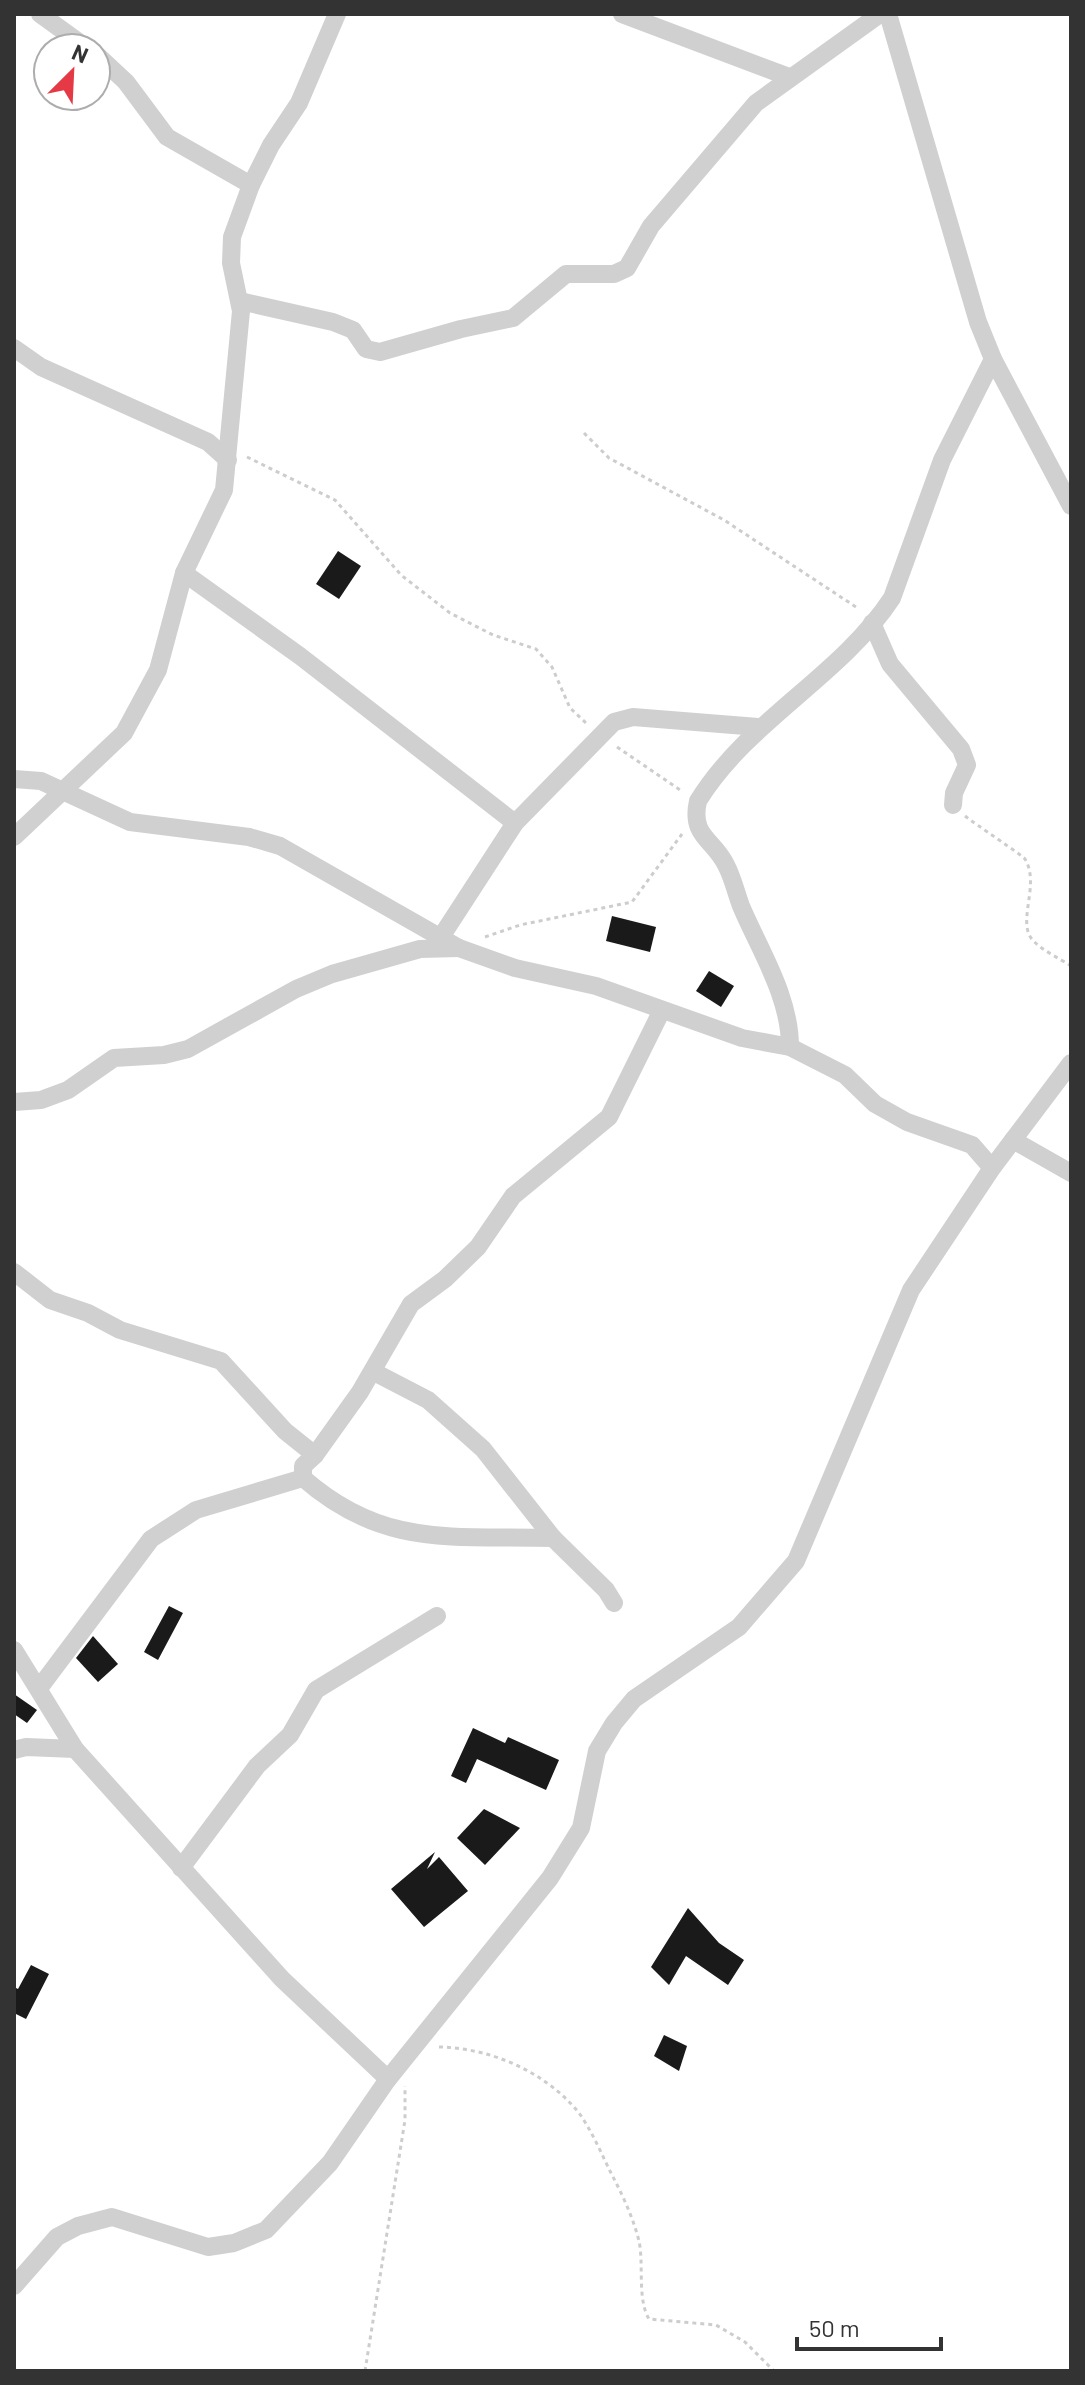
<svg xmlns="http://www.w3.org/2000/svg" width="1085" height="2385" font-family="Barlow,sans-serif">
<rect width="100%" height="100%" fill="#fff"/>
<g fill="#1a1a1a">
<polygon points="338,551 361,566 339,599 316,584"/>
<polygon points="612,916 656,927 650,952 606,941"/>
<polygon points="709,971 734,986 721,1007 696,991"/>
<polygon points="169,1606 183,1613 158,1660 144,1652"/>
<polygon points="93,1636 118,1664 98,1682 76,1658"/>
<polygon points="14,1694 37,1710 27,1723 14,1714"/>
<polygon points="473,1728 505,1743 508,1737 559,1760 546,1790 477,1759 466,1783 451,1776"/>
<polygon points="484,1809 520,1828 485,1865 457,1838"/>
<polygon points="435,1852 427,1869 439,1857 468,1891 424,1927 391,1889"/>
<polygon points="688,1908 719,1943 744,1960 728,1985 686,1956 669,1985 651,1967"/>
<polygon points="31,1965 49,1974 26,2019 14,2013 14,1987 18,1989"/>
<polygon points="664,2035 687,2046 679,2071 654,2056"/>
</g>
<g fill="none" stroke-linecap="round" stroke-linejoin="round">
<g stroke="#cdcdcd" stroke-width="3" stroke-dasharray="4 4" stroke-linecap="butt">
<polyline points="584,433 609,458 724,520 859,609"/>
<polyline points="247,457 335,500 401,575 450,613 493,635 536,649 552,667 570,708 586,723"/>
<polyline points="617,747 683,792"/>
<path d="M 965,816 C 975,824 1022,855 1025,859 C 1040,884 1018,919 1031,938 C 1039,949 1059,958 1071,966"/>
<polyline points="485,937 520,925 632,902 682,834"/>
<path d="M 439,2047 C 491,2048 546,2072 579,2113 C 592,2131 601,2153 611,2173 C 622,2194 633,2217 639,2241 C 644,2264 637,2299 649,2319 L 716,2325 L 745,2342 L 774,2371"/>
<polyline points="365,2371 405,2120 405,2086"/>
</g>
<g stroke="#d0d0d0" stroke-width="18">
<polyline points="40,14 87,48"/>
<polyline points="622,14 789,77"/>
<polyline points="888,14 978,322 993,359 1071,506"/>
<polyline points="96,54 126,82 167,137 251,185"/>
<polyline points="240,301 333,322 353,330 366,349 380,352 461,329 513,318 566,274 614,274 627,268 651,226 756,103 880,14"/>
<polyline points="14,348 41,367 208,442 228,460"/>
<polyline points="184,573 300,656 515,823"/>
<polyline points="872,623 890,664 961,749 967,765 954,793 953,805"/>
<polyline points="14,779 41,781 130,822 249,837 280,846 459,948 515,968 596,986 742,1038 790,1047 845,1075 875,1104 907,1122 972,1145 992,1168"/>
<polyline points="14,837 124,733 158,670 184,573 224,490 241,311 231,263 232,237 251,185 271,145 299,103 337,14"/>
<polyline points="441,937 515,823 614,722 633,717 758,727"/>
<path d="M 790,1047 C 790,996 760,951 741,906 C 736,893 733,878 726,865 C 714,839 690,837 698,801 C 748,720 840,677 892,598 L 942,460 L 993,359"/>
<polyline points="14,1102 41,1100 68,1090 114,1058 164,1055 188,1049 296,989 332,974 420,949 459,948"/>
<polyline points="1013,1140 1071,1173"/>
<polyline points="14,1272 50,1300 88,1313 120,1330 221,1361 285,1431 315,1455"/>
<polyline points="374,1372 428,1400 483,1449 553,1538 606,1590 614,1603"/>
<path d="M 553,1538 C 453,1535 384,1549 303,1478 L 303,1466 L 315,1455 L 360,1392 L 411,1304 L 445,1279 L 478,1247 L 513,1196 L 609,1117 L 662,1010"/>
<polyline points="14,1650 75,1749 282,1979 388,2079"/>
<polyline points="40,1687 151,1539 196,1510 303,1478"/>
<polyline points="14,1750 26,1747 75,1749"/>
<polyline points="181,1868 257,1766 290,1735 316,1690 437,1616"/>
<polyline points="14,2286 57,2237 78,2226 112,2217 208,2247 234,2243 266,2230 330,2163 388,2079 550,1878 581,1828 597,1751 614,1723 634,1699 739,1627 796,1561 911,1290 992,1168 1071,1063"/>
</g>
</g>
<rect width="1085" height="2385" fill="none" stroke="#333333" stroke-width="32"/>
<g transform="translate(72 72) rotate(24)"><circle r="38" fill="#ffffff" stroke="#adadad" stroke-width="2"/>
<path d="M0-6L14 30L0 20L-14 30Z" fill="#e63946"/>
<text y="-12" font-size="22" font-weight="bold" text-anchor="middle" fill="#333333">N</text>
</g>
<path d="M797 2337v12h144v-12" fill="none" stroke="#333333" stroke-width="4"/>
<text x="809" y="2337" font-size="24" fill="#333333" stroke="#ffffff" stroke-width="6" paint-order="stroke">50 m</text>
</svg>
